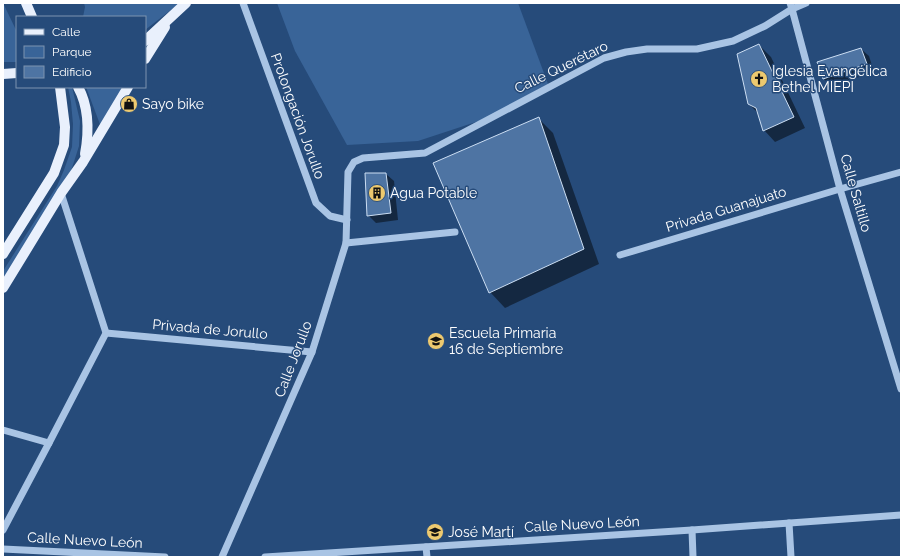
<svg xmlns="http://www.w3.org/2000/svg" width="904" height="560" font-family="Raleway,sans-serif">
<rect width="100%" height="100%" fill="#264b7a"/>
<g fill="#396498">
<polygon points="3,3 17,32 17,62 3,62"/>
<polygon points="84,3 180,3 145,30 145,17 83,17 85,7"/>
<polygon points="277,3 518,3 548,84 482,120 418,141 347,145 295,51"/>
<polygon points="68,87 72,87 80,121 79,146 71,171 3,285 3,271 57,186 64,170 72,147 73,124 71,102"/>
<polygon points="86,87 127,87 101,127"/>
</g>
<g fill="#0007">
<polygon points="759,45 771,57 805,128 775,142 764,130 759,114 749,104"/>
<polygon points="861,49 869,56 874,72 832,86 824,79"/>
<polygon points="538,118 553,133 599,264 505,308 490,292"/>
<polygon points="386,174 394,181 398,220 376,223 368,215"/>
</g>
<g fill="#4e74a3" stroke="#ccdef3">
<polygon points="759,44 794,117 763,131 756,108 748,104 737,54"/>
<polygon points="861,48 867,64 823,79 817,62"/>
<polygon points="539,117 584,249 489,293 433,163"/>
<polygon points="365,173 386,173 391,213 367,216"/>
</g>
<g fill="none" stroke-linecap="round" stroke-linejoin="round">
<g stroke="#a9c4e4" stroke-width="7">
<polyline points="243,3 316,203 330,216 347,220"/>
<polyline points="790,3 792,9 840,189 901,389"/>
<polyline points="346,243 455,232"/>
<polyline points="620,255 840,189 901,172"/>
<polyline points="106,333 312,352"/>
<polyline points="3,430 49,443"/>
<polyline points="789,523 791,557"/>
<polyline points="3,530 49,443 106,333 61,193"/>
<polyline points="692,530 693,557"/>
<polyline points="426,547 427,557"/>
<polyline points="3,549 165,557"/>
<polyline points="222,557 312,352 346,243 348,172 354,162 363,158 425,153 604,58 626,52 647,49 697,49 733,41 765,26 792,9 806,3"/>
<polyline points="265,557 692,530 901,515"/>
</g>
<g stroke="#e9f0fc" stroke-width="10">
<polyline points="26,3 32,17"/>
<polyline points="145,41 186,3"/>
<polyline points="145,59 165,27"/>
<polyline points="3,74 17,73"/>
<path d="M 78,87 C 89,107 89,132 85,154"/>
<polyline points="3,254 54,173 64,145 65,127 60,87"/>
<polyline points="3,288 61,193 83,162 128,87"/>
</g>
</g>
<defs>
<g id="church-disc" transform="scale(0.9)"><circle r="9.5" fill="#edc96f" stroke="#264b7a"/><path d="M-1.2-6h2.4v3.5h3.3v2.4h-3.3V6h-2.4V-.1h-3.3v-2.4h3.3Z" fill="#111"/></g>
<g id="shop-disc" transform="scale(0.9)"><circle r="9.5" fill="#edc96f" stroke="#264b7a"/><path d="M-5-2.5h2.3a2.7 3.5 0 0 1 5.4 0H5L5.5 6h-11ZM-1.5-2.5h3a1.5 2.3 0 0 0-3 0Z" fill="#111"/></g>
<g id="building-disc" transform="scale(0.9)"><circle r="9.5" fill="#edc96f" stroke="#264b7a"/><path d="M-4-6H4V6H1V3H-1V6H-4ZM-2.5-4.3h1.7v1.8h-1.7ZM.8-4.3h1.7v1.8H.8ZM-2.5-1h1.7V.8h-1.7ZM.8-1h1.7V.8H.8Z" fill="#111"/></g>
<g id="school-disc" transform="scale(0.9)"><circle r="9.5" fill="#edc96f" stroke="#264b7a"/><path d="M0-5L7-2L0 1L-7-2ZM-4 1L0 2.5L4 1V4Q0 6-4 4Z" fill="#111"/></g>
</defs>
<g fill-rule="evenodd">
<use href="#church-disc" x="759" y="79"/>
<use href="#shop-disc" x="129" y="104"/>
<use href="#building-disc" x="377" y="193"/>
<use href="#school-disc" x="436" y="341"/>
<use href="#school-disc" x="435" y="532"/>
</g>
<g text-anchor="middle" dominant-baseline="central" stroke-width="3" stroke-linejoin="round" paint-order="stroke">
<g font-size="14" fill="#fff" stroke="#264b7a">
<text transform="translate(561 67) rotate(-26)">Calle Querétaro</text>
<text transform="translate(298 116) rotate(70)">Prolongación Jorullo</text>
<text transform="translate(856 193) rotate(74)">Calle Saltillo</text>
<text transform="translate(726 209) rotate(-17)">Privada Guanajuato</text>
<text transform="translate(210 329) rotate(5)">Privada de Jorullo</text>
<text transform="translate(293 359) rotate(-69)">Calle Jorullo</text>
<text transform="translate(582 524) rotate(-3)">Calle Nuevo León</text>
<text transform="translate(85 540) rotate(3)">Calle Nuevo León</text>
</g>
<g font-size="14" fill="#fff" stroke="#264b7a" text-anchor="start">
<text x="772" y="71">Iglesia Evangélica<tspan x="772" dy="16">Bethel MIEPI</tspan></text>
<text x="142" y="104">Sayo bike</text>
<text x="390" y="193">Agua Potable</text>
<text x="449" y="333">Escuela Primaria<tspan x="449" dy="16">16 de Septiembre</tspan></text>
<text x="448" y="532">José Martí</text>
</g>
</g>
<rect width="904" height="560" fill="none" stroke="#ffffff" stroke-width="8"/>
<rect x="16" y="16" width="130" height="72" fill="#264b7a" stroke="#7d93af"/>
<rect x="24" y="29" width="20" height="6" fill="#e9f0fc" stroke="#7d93af"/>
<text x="52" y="36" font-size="12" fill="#ffffff">Calle</text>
<rect x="24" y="46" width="20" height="12" fill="#396498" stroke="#7d93af"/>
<text x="52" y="56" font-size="12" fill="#ffffff">Parque</text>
<rect x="24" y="66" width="20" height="12" fill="#4e74a3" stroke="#7d93af"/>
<text x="52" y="76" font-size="12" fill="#ffffff">Edificio</text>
</svg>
